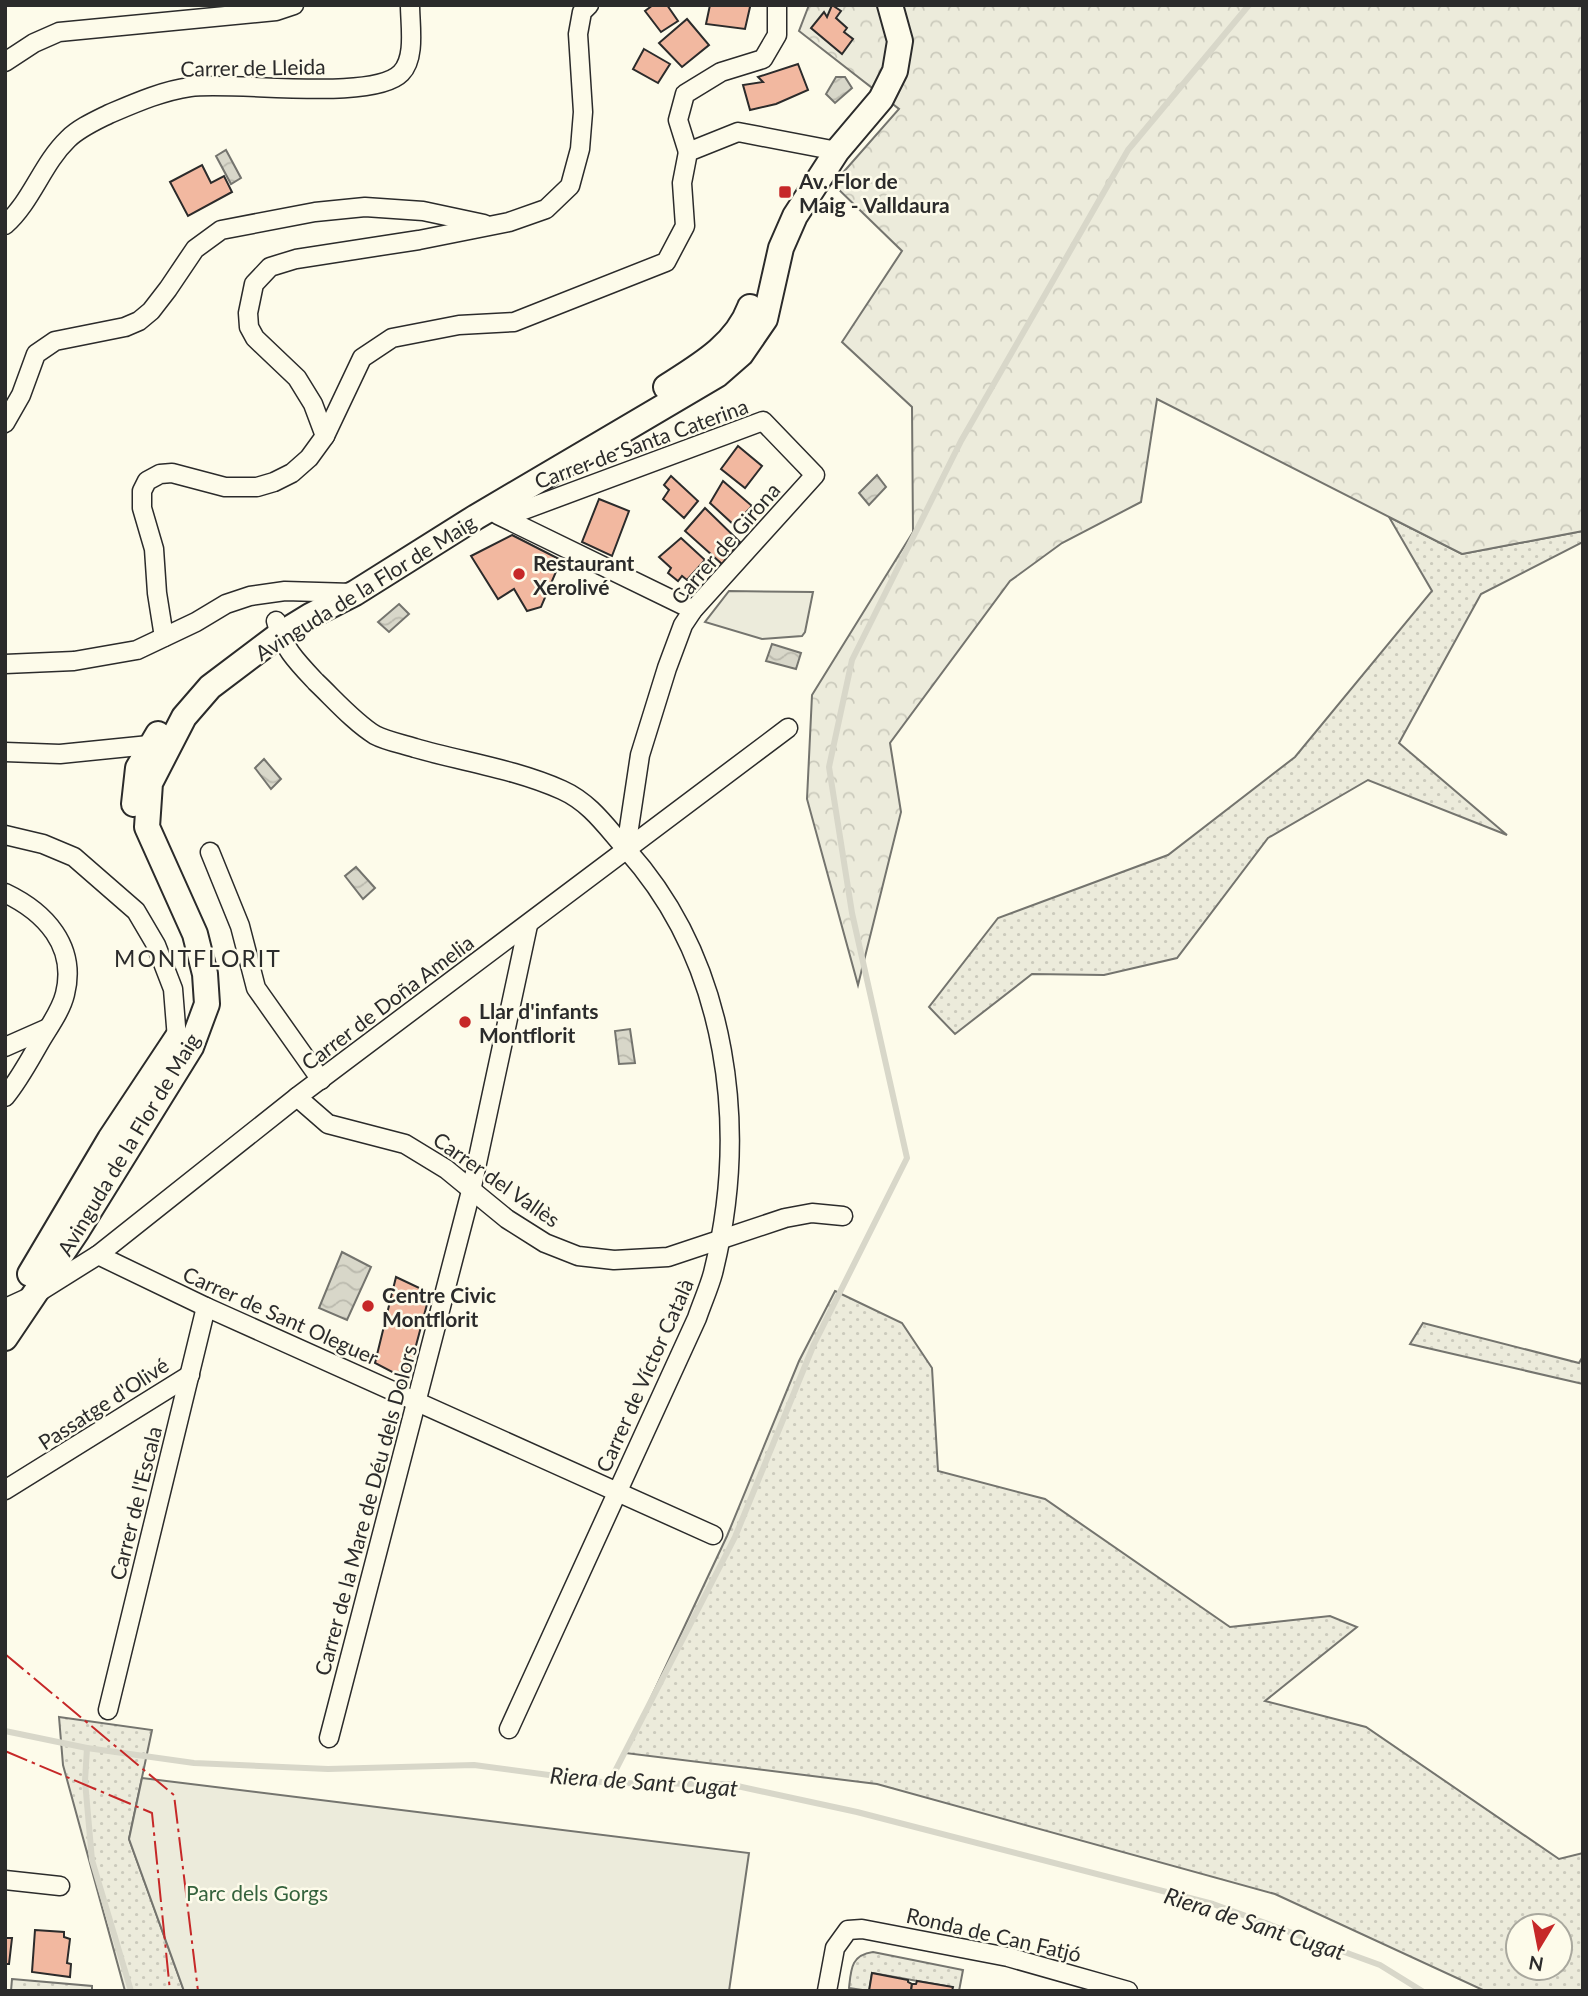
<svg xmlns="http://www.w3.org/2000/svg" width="1588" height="1996" font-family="Lato,sans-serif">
<defs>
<pattern id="grass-dots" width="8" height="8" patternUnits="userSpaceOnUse" patternTransform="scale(1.75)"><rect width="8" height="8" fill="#ecebdb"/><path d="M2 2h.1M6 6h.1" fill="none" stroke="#cbcabc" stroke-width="1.8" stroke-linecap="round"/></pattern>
<pattern id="forest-crowns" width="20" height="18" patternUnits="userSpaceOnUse" patternTransform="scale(1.75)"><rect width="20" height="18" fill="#ecebdb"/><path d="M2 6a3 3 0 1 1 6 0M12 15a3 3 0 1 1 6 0" fill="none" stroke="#cbcabc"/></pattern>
<pattern id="water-waves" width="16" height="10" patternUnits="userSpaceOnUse" patternTransform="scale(1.75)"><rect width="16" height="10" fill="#d8d7c9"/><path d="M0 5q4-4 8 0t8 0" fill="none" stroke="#bab9ad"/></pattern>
</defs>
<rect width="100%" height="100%" fill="#fdfbea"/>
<g fill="url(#grass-dots)" stroke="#74746e" stroke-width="2" fill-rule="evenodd">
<polygon points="1389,517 1462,554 1583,531 1583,542 1481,594 1399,743 1507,835 1368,780 1268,838 1177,958 1104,975 1032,974 955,1034 929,1007 998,918 1168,855 1295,757 1432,591"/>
<path d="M 835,1291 L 902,1323 L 932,1368 L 938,1471 L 1045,1499 L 1230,1627 L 1330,1616 L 1357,1627 L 1265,1701 L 1366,1727 L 1559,1859 L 1583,1853 L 1583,1991 L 1485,1991 L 1275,1894 L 877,1784 L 625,1753 L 727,1536 L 799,1361 ZM 1560,1926 L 1560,1968 L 1518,1968 L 1518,1926 Z"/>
<polygon points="1423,1323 1579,1363 1583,1356 1583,1384 1410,1344"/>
<polygon points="59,1717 152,1730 129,1839 184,1991 125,1991 63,1765"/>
<path d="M 873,1952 L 963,1970 L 959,1991 L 952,1991 L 952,1987 L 872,1973 L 869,1991 L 849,1988 C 851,1969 851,1955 873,1952 Z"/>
<polygon points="12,1979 92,1986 92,1991 11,1991"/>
</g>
<polygon fill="url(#forest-crowns)" stroke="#74746e" stroke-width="2" points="809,5 1583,5 1583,531 1462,554 1157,399 1141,502 1062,543 1010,581 890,743 901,812 858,985 807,799 812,695 913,532 912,407 842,342 902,251 833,184 899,109 799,31"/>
<g fill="#ecebdb" stroke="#74746e" stroke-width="2">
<polygon points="729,591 813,592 805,632 802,636 762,639 705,622"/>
<polygon points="142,1778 749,1853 729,1991 184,1991 129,1839"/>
</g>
<g fill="url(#water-waves)" stroke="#74746e" stroke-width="2">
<polygon points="836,77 845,77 852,88 835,103 826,94"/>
<polygon points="226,150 241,178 231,184 216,156"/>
<polygon points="877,475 886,487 869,505 859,493"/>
<polygon points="399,604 409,614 389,632 378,622"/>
<polygon points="772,644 801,653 796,669 766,661"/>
<polygon points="264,759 281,779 271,789 255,768"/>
<polygon points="356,867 375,888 363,899 345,876"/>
<polygon points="630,1029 635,1063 619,1064 615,1031"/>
<polygon points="342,1252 371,1267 347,1320 319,1308"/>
</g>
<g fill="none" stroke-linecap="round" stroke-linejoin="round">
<g stroke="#d8d7c9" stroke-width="6">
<polyline points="5,1731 87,1748 194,1763 328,1769 474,1765 609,1783 728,1784 857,1812 1213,1904 1380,1965 1422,1991"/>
<polyline points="87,1748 85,1781 92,1860 131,1991"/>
<polyline points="609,1783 735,1537 814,1344 907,1158 852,913 829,767 852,660 961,441 1128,150 1249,5"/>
</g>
</g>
<g fill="#f2b8a0" stroke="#2b2b2b" stroke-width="2">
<polygon points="653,5 667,5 678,21 661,32 645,11"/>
<polygon points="710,5 748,5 750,7 745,29 706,24"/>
<polygon points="832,5 841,11 836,18 847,28 844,32 853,39 842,54 811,28 824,12 827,17"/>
<polygon points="687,19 709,45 682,67 659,43"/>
<polygon points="644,49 670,64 658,83 633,69"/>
<polygon points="798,64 808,90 776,104 750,110 743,85 763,82 758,77"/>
<polygon points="202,165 211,183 224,176 232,192 188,216 170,182"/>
<polygon points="738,446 762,466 745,488 721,469"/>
<polygon points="671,476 698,501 684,518 663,499 669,490 664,485"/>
<polygon points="723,481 752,506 734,525 710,503"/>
<polygon points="599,499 629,511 612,556 582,542"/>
<polygon points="705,508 740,542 722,564 685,531"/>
<polygon points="512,535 561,560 541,607 527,611 514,589 498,599 471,556"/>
<polygon points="681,538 705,560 687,580 682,576 678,581 668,573 671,568 659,557"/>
<polygon points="396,1277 430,1293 410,1368 396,1374 375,1363"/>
<polygon points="35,1930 64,1932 64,1937 70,1939 67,1963 71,1964 70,1977 32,1972"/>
<polygon points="5,1938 12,1938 9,1964 5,1964"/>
<polygon points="872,1973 908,1980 908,1982 912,1984 911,1991 869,1991"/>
<polygon points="917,1981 953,1987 952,1991 911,1991 912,1984 916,1984"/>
</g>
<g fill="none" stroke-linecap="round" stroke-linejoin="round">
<g stroke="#2b2b2b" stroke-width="21">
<g id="street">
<polyline points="5,62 34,43 59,32 276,11 294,5"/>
<polyline points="688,152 678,120 685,94 721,72 763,59 777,35 777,5"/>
<path d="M 5,225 C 32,201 42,164 68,139 C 79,128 95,121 109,114 C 135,103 162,91 190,87 C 234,81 373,102 401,73 C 416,58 410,25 410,5"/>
<polyline points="5,423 21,395 36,354 55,341 125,327 139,321 151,311 168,289 195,249 221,230 315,212 365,207 423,211 484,224"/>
<polyline points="325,436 313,404 297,378 255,338 249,327 248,313 254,284 270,267 296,259 419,240 509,222 546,209 570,186 580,149 583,112 578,34 582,12 589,5"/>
<polyline points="498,515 693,610"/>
<polyline points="505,517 763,421 815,475 693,610 683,625 667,668 640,755 626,848"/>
<path d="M 276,621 C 282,647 298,663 316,682 C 334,699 354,722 375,735 C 386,741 403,744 415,748 C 464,762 515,769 562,790 C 591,803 607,828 627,850 C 729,964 749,1129 713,1273 C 709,1288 702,1303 697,1318 L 509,1729"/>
<polyline points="164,637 157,593 154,549 142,508 142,491 147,481 160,474 172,473 225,487 257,487 274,482 292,473 309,458 325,436 362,358 392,338 459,325 514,322 666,262 685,226 682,183 688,152 738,132 837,151"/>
<polyline points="5,664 74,661 137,650 196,622 226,604 250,596 285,591 352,593"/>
<polyline points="5,752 60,754 159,744"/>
<polyline points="5,835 43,844 74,857 136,911 156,945 173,989 177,1039"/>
<polyline points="210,852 240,926 256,988 321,1080"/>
<path d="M 5,893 C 45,912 77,946 65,994 C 61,1011 48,1028 40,1042 C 29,1061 19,1080 5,1097"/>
<polyline points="5,1047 48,1028"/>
<polyline points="297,1097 328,1124 405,1144 446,1169 507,1219 545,1243 578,1256 614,1260 668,1257 785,1218 812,1213 843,1216"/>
<polyline points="98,1255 206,1307 713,1535"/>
<polyline points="10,1306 34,1295 98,1255 297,1097 788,728"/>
<polyline points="5,1490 190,1375"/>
<polyline points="108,1710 206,1307"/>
<polyline points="329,1738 471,1191 528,925"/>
<polyline points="5,1880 60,1886"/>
<polyline points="827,1991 835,1948 848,1930 862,1929 1008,1957 1128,1991"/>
</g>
</g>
<g stroke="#2b2b2b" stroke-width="28">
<g id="secondary">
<path d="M 666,387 C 699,366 736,345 750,307"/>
<polyline points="134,804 138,768 158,734"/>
<polyline points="30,1274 110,1139 177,1038"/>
<polyline points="5,1338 77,1231 191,1047 207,1004 205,974 195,934 147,827 150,783 184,717 210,687 279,635 310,616 355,593 476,517 717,375 741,354 765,319 781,248 795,216 837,151 881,99 895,71 900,41 890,5"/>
</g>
</g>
<use href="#street" stroke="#fdfbea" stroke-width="18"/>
<use href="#secondary" stroke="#fdfbea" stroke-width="24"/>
<g stroke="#c62828" stroke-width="2" stroke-dasharray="24 5 3.5 5" stroke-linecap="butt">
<polyline points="5,1654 174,1795 198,1991"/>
<polyline points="5,1751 152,1813 170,1991"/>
</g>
</g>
<g fill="#c62828" stroke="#fdfbea" stroke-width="2.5">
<rect x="778" y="185" width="14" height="14" rx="3.5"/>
<circle cx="519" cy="574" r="7"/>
<circle cx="465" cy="1022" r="7"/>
<circle cx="368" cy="1306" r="7"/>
</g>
<g text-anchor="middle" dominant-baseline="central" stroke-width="5" stroke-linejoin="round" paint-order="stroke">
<g font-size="21" fill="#2b2b2b" stroke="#fdfbea">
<text transform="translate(253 67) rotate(-1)">Carrer de Lleida</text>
<text transform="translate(641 443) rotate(-20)">Carrer de Santa Caterina</text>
<text transform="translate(725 543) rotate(-49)">Carrer de Girona</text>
<text transform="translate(365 587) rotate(-32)">Avinguda de la Flor de Maig</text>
<text transform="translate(387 1002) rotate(-37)">Carrer de Doña Amelia</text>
<text transform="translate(128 1144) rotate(-59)">Avinguda de la Flor de Maig</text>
<text transform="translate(497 1179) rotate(35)">Carrer del Vallès</text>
<text transform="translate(281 1315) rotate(24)">Carrer de Sant Oleguer</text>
<text transform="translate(644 1375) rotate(-66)">Carrer de Víctor Català</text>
<text transform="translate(103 1403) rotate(-33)">Passatge d'Olivé</text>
<text transform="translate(135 1503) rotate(-76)">Carrer de l'Escala</text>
<text transform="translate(365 1510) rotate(-75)">Carrer de la Mare de Déu dels Dolors</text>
<text transform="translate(994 1934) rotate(13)">Ronda de Can Fatjó</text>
</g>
<g font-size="21" font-weight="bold" fill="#2b2b2b" stroke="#fdfbea" text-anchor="start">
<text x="799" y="180">Av. Flor de<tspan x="799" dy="24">Maig - Valldaura</tspan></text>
<text x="533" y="562">Restaurant<tspan x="533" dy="24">Xerolivé</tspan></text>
<text x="479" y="1010">Llar d'infants<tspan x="479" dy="24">Montflorit</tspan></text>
<text x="382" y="1294">Centre Civic<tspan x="382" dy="24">Montflorit</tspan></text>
</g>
<g font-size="21" fill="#34623c" stroke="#fdfbea">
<text x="257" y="1892">Parc dels Gorgs</text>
</g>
<g font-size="23" letter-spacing="2" fill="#2b2b2b" stroke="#fdfbea">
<text x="198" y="958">MONTFLORIT</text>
</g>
<g font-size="23" font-style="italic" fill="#2b2b2b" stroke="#fdfbea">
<text transform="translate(644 1781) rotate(4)">Riera de Sant Cugat</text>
<text transform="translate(1255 1923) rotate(18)">Riera de Sant Cugat</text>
</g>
</g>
<rect width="1588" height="1996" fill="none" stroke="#2b2b2b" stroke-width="14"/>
<g transform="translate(1539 1947) rotate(190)"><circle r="33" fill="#fdfbea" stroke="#a9a89e" stroke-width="2"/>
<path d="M0-5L12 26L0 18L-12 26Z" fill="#c62828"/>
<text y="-10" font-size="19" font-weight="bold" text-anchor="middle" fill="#2b2b2b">N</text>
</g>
</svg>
